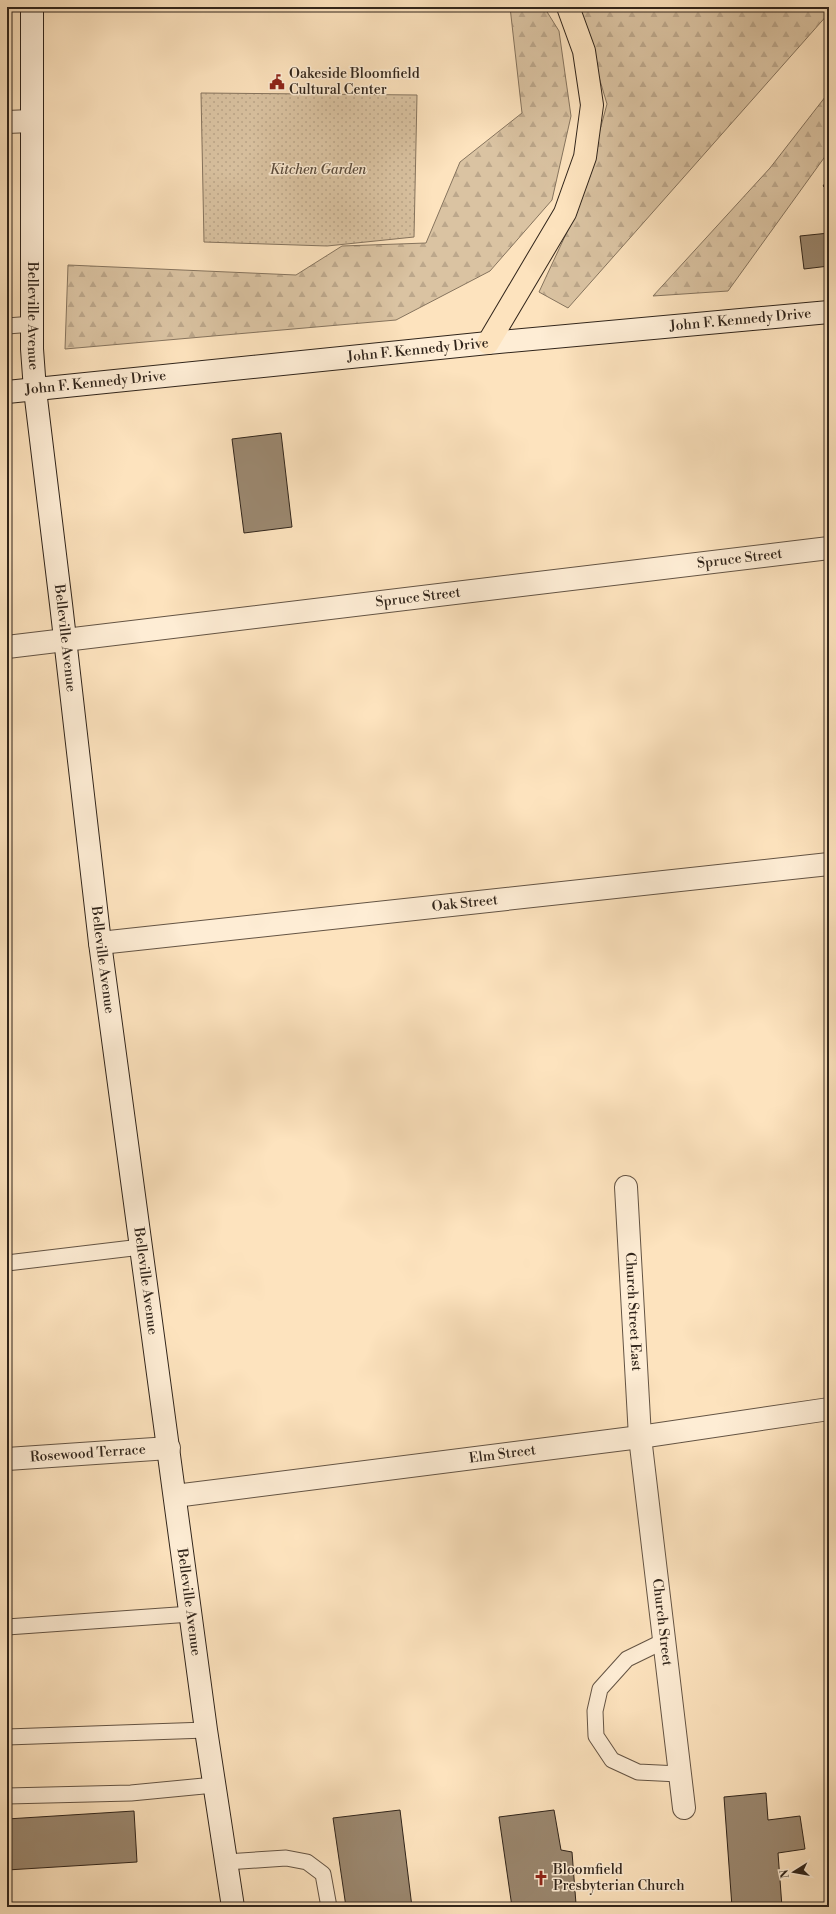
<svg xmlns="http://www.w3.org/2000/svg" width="836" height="1914" font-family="'Libre Bodoni',serif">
<defs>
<pattern id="forest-firs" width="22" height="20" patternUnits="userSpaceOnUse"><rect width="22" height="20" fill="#dac3a2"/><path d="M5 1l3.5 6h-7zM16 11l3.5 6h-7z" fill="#bca78b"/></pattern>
<pattern id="garden-dots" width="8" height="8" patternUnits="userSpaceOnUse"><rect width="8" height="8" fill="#dac3a2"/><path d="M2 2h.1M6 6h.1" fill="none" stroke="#bca78b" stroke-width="1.8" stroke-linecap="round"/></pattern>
</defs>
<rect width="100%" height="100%" fill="#fde3be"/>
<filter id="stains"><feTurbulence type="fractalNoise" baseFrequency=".005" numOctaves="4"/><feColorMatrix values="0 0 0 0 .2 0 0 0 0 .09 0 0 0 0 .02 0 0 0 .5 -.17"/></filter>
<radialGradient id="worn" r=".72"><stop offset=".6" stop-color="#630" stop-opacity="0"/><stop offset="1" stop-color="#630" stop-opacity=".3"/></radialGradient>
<g fill="url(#forest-firs)" stroke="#86745e">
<polygon points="510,7 544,7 559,31 571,116 552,200 490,271 396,320 65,349 68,265 296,275 342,246 426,243 460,162 522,113"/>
<polygon points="578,7 829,7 829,13 568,308 539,292 580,204 607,104"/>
<polygon points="829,92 829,151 728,291 653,296 770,168"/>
</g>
<polygon fill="url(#garden-dots)" stroke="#86745e" points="201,93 417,95 414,237 327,246 204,242"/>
<g fill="#9b8870" stroke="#31251b">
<polygon points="829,178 829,191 823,186"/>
<polygon points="829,233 829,266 804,269 800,236"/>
<polygon points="281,433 292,527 244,533 232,439"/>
<polygon points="766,1793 768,1820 800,1816 805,1849 778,1853 782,1907 732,1907 724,1797"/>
<polygon points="400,1810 412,1907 346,1907 333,1818"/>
<polygon points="554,1810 561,1850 572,1852 576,1904 566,1907 512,1907 499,1817"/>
<polygon points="134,1811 137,1862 7,1870 7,1819"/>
</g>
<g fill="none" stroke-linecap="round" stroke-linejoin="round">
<g stroke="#645444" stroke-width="17">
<g id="lane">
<polyline points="7,326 33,324"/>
<polyline points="7,1263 141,1247"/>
<polyline points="7,1627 191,1614"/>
<polyline points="664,1641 627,1659 600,1689 595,1711 596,1736 612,1760 638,1772 679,1774"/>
<polyline points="7,1737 206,1730"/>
<polyline points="7,1796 131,1793 214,1785"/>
<polyline points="226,1862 286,1858 307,1862 323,1874 329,1907"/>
</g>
</g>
<g stroke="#645444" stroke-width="24">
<g id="street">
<polyline points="7,122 31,121"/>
<path id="s1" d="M 7,647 L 829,548"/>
<path id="s2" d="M 100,943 L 829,864"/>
<path id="s3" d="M 626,1187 L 640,1437 L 684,1808"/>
<path id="s4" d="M 7,1459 L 169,1448"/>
<path id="s5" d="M 175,1496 L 640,1437 L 829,1409"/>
</g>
</g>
<g stroke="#31251b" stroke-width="24">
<g id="secondary">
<path id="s6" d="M 32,7 L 32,349 L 35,390 L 61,604 L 100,943 L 206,1730 L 233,1907"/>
<path id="s7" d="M 7,392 L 488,343 L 829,312"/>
</g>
</g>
<g stroke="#31251b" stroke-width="24">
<polyline id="highway" points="488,343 565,213 585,157 592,105 584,51 568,7"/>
</g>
<use href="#lane" stroke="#feedd5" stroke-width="15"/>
<use href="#street" stroke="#feedd5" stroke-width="22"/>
<use href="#secondary" stroke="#feedd5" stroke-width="22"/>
<use href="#highway" stroke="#fde3be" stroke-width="22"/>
</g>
<defs>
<g id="civic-bare" transform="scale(1.2)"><path d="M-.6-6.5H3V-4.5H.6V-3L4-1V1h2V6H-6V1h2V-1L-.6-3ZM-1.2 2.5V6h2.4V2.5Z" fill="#8f2418" stroke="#feedd5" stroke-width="2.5" paint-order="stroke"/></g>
<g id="church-bare" transform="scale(1.2)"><path d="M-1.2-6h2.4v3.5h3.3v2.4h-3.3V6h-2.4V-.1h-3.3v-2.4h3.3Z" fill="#8f2418" stroke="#feedd5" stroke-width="2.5" paint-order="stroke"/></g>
</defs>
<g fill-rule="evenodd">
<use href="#civic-bare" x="277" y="82"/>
<use href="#church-bare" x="541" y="1878"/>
</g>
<g text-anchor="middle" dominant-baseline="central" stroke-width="3" stroke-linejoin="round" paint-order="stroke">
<g font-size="14" fill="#31251b" stroke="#feedd5" text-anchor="start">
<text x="289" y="74">Oakeside Bloomfield<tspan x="289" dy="16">Cultural Center</tspan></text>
<text x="553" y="1870">Bloomfield<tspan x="553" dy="16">Presbyterian Church</tspan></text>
</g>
<g font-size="14" font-style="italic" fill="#5b4c3d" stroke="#feedd5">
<text x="318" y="170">Kitchen Garden</text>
</g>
<g font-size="14" fill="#31251b" stroke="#feedd5">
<text stroke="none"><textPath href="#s6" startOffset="309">Belleville Avenue</textPath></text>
<text stroke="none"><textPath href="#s7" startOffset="737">John F. Kennedy Drive</textPath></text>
<text stroke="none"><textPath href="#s7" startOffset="413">John F. Kennedy Drive</textPath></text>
<text stroke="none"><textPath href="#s7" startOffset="89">John F. Kennedy Drive</textPath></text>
<text stroke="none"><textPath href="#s1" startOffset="738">Spruce Street</textPath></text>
<text stroke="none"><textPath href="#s1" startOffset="414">Spruce Street</textPath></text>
<text stroke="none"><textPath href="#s6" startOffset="633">Belleville Avenue</textPath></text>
<text stroke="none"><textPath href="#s2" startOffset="367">Oak Street</textPath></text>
<text stroke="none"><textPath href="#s6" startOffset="957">Belleville Avenue</textPath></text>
<text stroke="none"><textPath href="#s6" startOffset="1281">Belleville Avenue</textPath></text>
<text stroke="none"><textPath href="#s3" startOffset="125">Church Street East</textPath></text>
<text stroke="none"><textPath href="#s4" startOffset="81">Rosewood Terrace</textPath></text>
<text stroke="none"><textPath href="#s5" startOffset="330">Elm Street</textPath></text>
<text stroke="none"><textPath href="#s6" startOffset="1605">Belleville Avenue</textPath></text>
<text stroke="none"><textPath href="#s3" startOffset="437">Church Street</textPath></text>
</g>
</g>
<rect width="836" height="1914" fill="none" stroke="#fde3be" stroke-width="24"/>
<rect x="8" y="8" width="820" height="1898" fill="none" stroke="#31251b" stroke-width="2"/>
<rect x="12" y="12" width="812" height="1890" fill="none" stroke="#31251b"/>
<g transform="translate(794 1872) rotate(259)" stroke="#feedd5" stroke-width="3" paint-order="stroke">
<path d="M0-3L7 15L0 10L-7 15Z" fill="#31251b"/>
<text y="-6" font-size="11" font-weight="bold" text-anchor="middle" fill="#31251b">N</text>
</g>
<rect width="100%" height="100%" filter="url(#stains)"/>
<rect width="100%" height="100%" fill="url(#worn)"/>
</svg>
